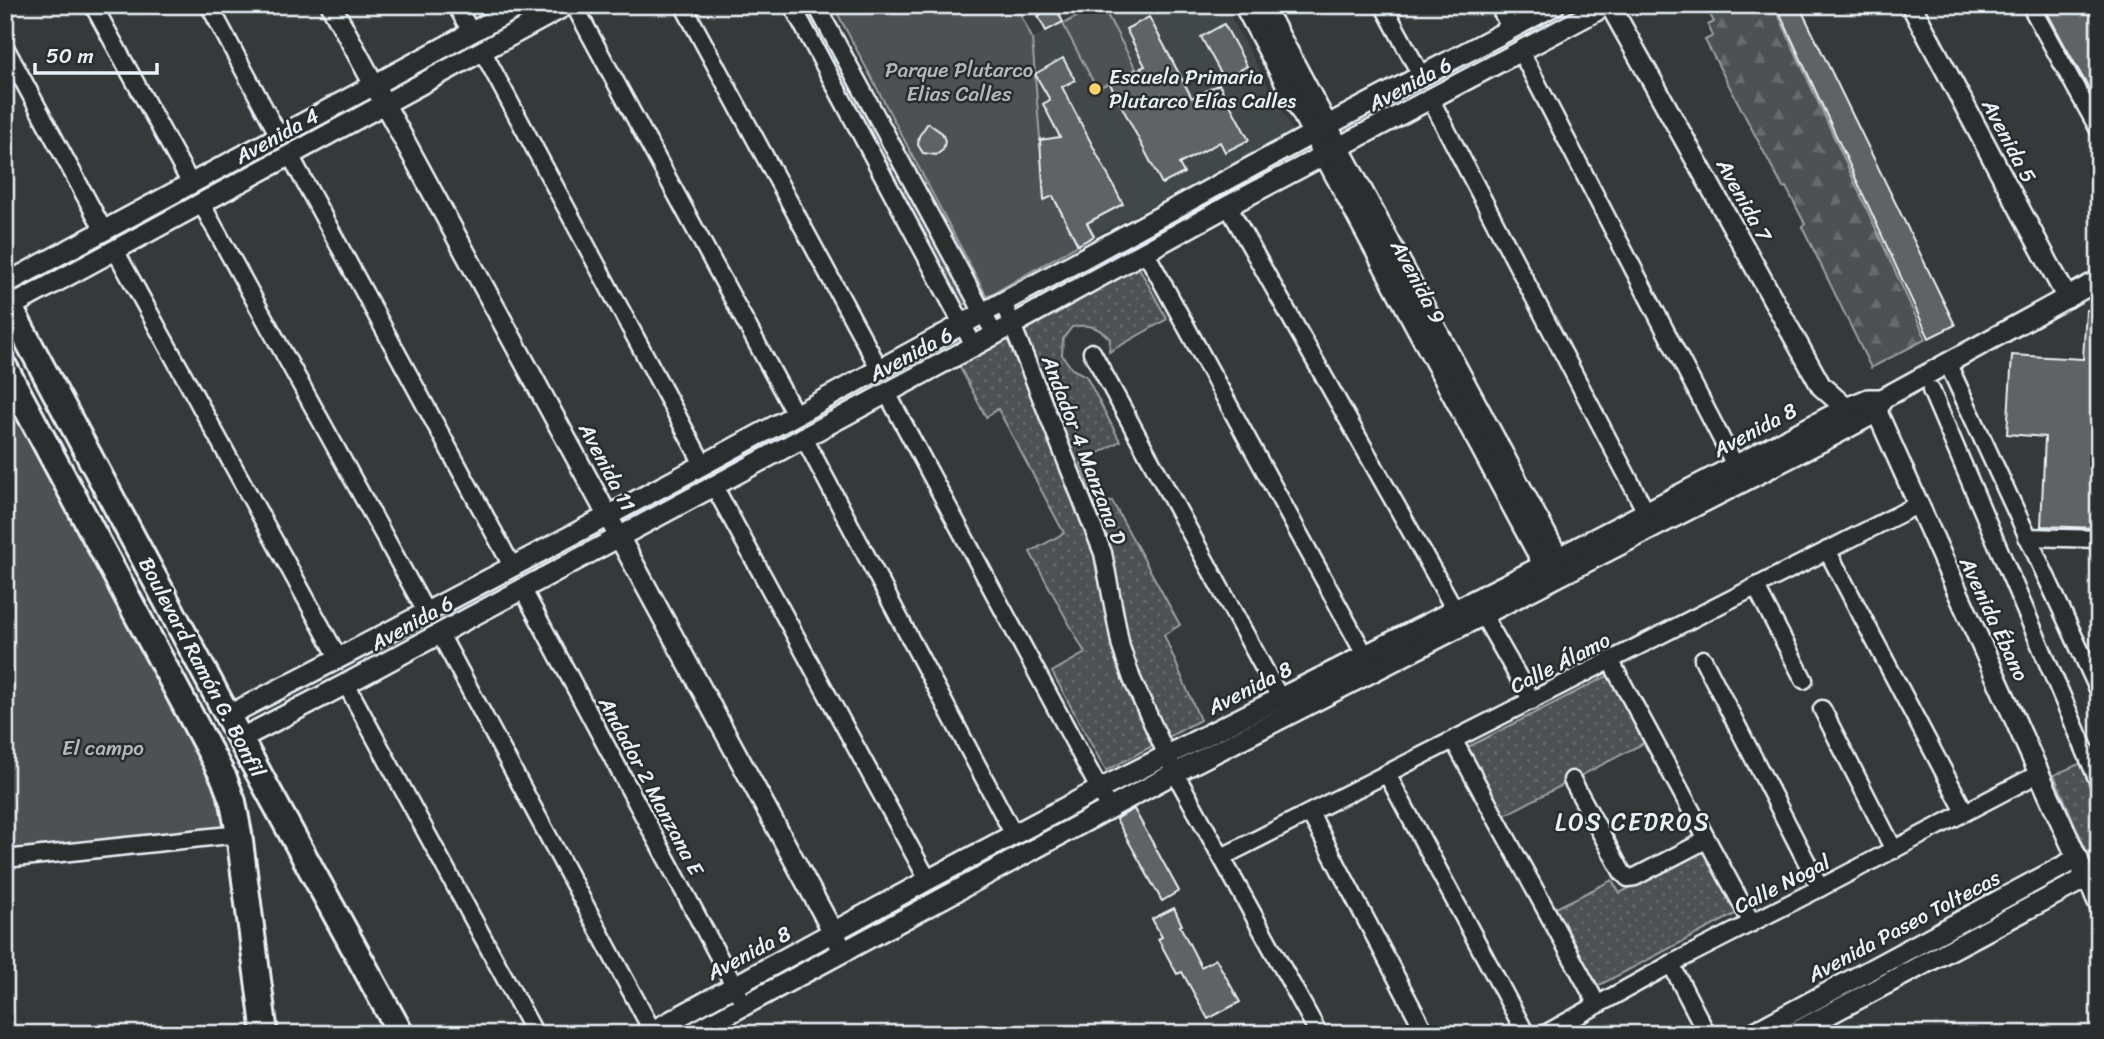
<svg xmlns="http://www.w3.org/2000/svg" width="2104" height="1039" font-family="Sriracha,sans-serif">
<defs>
<pattern id="forest-firs" width="22" height="20" patternUnits="userSpaceOnUse" patternTransform="scale(1.75)"><rect width="22" height="20" fill="#4d5152"/><path d="M5 1l3.5 6h-7zM16 11l3.5 6h-7z" fill="#676a6c"/></pattern>
<pattern id="garden-dots" width="8" height="8" patternUnits="userSpaceOnUse" patternTransform="scale(1.75)"><rect width="8" height="8" fill="#4d5152"/><path d="M2 2h.1M6 6h.1" fill="none" stroke="#676a6c" stroke-width="1.8" stroke-linecap="round"/></pattern>
</defs>
<rect width="100%" height="100%" fill="#35393a"/>
<filter id="ink" filterUnits="userSpaceOnUse"><feTurbulence type="fractalNoise" baseFrequency=".0143" numOctaves="2"/><feDisplacementMap in="SourceGraphic" scale="14" xChannelSelector="R" yChannelSelector="G"/><feConvolveMatrix kernelMatrix="1 2 1 2 8 2 1 2 1" color-interpolation-filters="sRGB"/></filter>
<g filter="url(#ink)">
<polygon fill="#424647" points="1095,5 1110,5 1115,13 1129,5 1224,5 1294,132 1078,245 1043,176 1032,38"/>
<g fill="#4d5152" stroke="#9aa1a5" stroke-width="2">
<polygon points="833,5 1016,5 1032,38 1043,176 1078,245 987,297"/>
<polygon points="1098,5 1102,5 1136,69 1097,89 1063,24"/>
<polygon points="5,364 243,830 5,858"/>
</g>
<polygon fill="url(#forest-firs)" stroke="#9aa1a5" stroke-width="2" points="1705,5 1774,5 1926,339 1871,368 1802,226 1805,224 1786,187 1783,188 1705,40 1713,36 1708,25 1714,22"/>
<g fill="url(#garden-dots)" stroke="#9aa1a5" stroke-width="2">
<polygon points="838,59 897,167 889,171 830,63"/>
<polygon points="909,189 969,302 961,306 901,193"/>
<path d="M 1138,266 L 1167,319 L 1109,352 L 1110,339 C 1098,326 1089,324 1072,327 L 1063,339 L 1062,355 L 1072,369 L 1086,376 L 1120,441 L 1081,463 L 1096,509 L 1112,501 L 1180,625 L 1164,635 L 1200,720 L 1106,771 L 1052,672 L 1085,653 L 1030,552 L 1064,533 L 998,409 L 986,417 L 957,362 Z"/>
<polygon points="1609,675 1644,743 1501,817 1466,748"/>
<polygon points="2081,763 2099,809 2099,881 2054,775"/>
<polygon points="1704,849 1737,913 1594,988 1552,910 1612,880 1620,893"/>
</g>
<g fill="#5f6365" stroke="#e8f1f8" stroke-width="2">
<polygon points="1776,5 1799,5 1955,325 1929,338"/>
<polygon points="2043,5 2099,5 2099,107 2064,44"/>
<polygon points="1055,6 1063,22 1046,31 1038,16"/>
<polygon points="1149,17 1192,98 1219,84 1249,140 1225,152 1220,142 1179,164 1184,173 1162,184 1110,84 1145,66 1126,29"/>
<polygon points="1224,24 1247,66 1224,79 1201,37"/>
<polygon points="1063,58 1075,80 1062,87 1123,204 1087,223 1094,236 1078,245 1053,196 1044,200 1040,140 1060,137 1043,104 1050,100 1035,74"/>
<polygon points="928,123 942,133 945,141 943,150 936,155 923,153 918,145 919,136"/>
<polygon points="2086,310 2099,311 2099,528 2041,526 2045,437 2007,434 2012,355 2083,359"/>
<polygon points="1134,809 1179,891 1162,901 1116,819"/>
<polygon points="1174,908 1182,925 1180,926 1201,967 1216,959 1240,1002 1208,1019 1182,972 1177,974 1158,939 1162,937 1152,919"/>
</g>
<g fill="none" stroke-linecap="round" stroke-linejoin="round">
<g stroke="#e8f1f8" stroke-width="21">
<g id="minor">
<polyline points="93,5 191,184"/>
<polyline points="209,5 279,136"/>
<polyline points="456,5 471,32"/>
<polyline points="574,5 795,414"/>
<polyline points="683,5 879,368"/>
<polyline points="792,5 974,346"/>
<polyline points="816,5 995,335"/>
<polyline points="1383,5 1422,77"/>
<polyline points="1498,5 1511,29"/>
<polyline points="2030,5 2099,130"/>
<polyline points="5,47 104,231"/>
<polyline points="482,50 703,464"/>
<polyline points="1521,52 1736,467"/>
<polyline points="1431,100 1646,512"/>
<polyline points="290,155 512,566"/>
<polyline points="201,203 426,612"/>
<polyline points="1228,206 1455,610"/>
<polyline points="115,250 339,659"/>
<polyline points="1145,251 1365,655"/>
<polyline points="1003,302 1103,553 1121,647 1132,679 1175,773 1319,1034"/>
<polyline points="1092,352 1280,698"/>
<polyline points="1947,362 2099,691"/>
<polyline points="1931,390 2099,783"/>
<polyline points="887,393 1104,798"/>
<polyline points="803,436 1014,835"/>
<polyline points="714,486 928,880"/>
<polyline points="2027,537 2099,539"/>
<polyline points="1827,550 1965,812"/>
<polyline points="1756,587 1804,680"/>
<polyline points="522,588 744,1004"/>
<polyline points="1483,615 1532,701"/>
<polyline points="440,634 654,1034"/>
<polyline points="1703,659 1820,888"/>
<polyline points="1610,660 1752,923"/>
<polyline points="346,684 535,1034"/>
<polyline points="1822,709 1894,850"/>
<polyline points="1454,741 1597,1004"/>
<polyline points="1387,774 1526,1034"/>
<polyline points="1572,780 1622,872 1628,878 1635,877 1706,840"/>
<polyline points="1310,813 1426,1034"/>
<polyline points="1222,857 1917,505"/>
<polyline points="5,859 239,834"/>
<polyline points="2086,878 2099,908"/>
<polyline points="1671,964 1707,1034"/>
<polyline points="1545,1034 1671,964 1820,888 2040,773"/>
</g>
</g>
<g stroke="#e8f1f8" stroke-width="24">
<g id="tertiary">
<polyline points="331,5 839,943"/>
<polyline points="1244,5 1549,575"/>
<polyline points="1263,5 1564,568"/>
<polyline points="1610,5 1821,386 1846,408"/>
<polyline points="1911,5 2067,298"/>
<polyline points="5,284 522,5"/>
<polyline points="10,307 567,5"/>
<path d="M 227,716 C 591,529 949,331 1308,136 C 1390,91 1473,50 1555,5"/>
<polyline points="240,739 346,684 974,346 1228,206 1596,11 1602,5"/>
<polyline points="647,1034 928,880 1100,789 1544,565 1846,408 1868,399 1882,399 2099,280"/>
<polyline points="691,1034 1175,773 1838,433 1877,412 1882,399"/>
<polyline points="1751,1034 2078,858"/>
<polyline points="1792,1034 2086,878 1877,412 1870,401"/>
</g>
</g>
<g stroke="#e8f1f8" stroke-width="30">
<g id="primary">
<polyline points="5,298 240,739 401,1034"/>
<polyline points="5,368 224,778 233,802 239,834 265,1034"/>
</g>
</g>
<use href="#minor" stroke="#2a2d2e" stroke-width="16"/>
<use href="#tertiary" stroke="#2a2d2e" stroke-width="19"/>
<use href="#primary" stroke="#2a2d2e" stroke-width="24"/>
</g>
</g>
<circle fill="#ffd166" stroke="#2a2d2e" stroke-width="2.5" cx="1095" cy="89" r="7"/>
<g text-anchor="middle" dominant-baseline="central" stroke-width="5" stroke-linejoin="round" paint-order="stroke">
<g font-size="21" fill="#b2b9be" stroke="#2a2d2e">
<text x="959" y="70">Parque Plutarco<tspan x="959" dy="24">Elias Calles</tspan></text>
<text x="103" y="748">El campo</text>
</g>
<g font-size="21" fill="#e8f1f8" stroke="#2a2d2e" text-anchor="start">
<text x="1109" y="77">Escuela Primaria<tspan x="1109" dy="24">Plutarco Elías Calles</tspan></text>
</g>
<g font-size="21" fill="#e8f1f8" stroke="#2a2d2e">
<text transform="translate(1410 84) rotate(-28)">Avenida 6</text>
<text transform="translate(277 136) rotate(-29)">Avenida 4</text>
<text transform="translate(2009 141) rotate(62)">Avenida 5</text>
<text transform="translate(1744 200) rotate(61)">Avenida 7</text>
<text transform="translate(1418 282) rotate(62)">Avenida 9</text>
<text transform="translate(911 354) rotate(-28)">Avenida 6</text>
<text transform="translate(1755 430) rotate(-28)">Avenida 8</text>
<text transform="translate(1084 450) rotate(69)">Andador 4 Manzana D</text>
<text transform="translate(607 467) rotate(62)">Avenida 11</text>
<text transform="translate(1994 619) rotate(65)">Avenida Ébano</text>
<text transform="translate(412 623) rotate(-29)">Avenida 6</text>
<text transform="translate(1560 663) rotate(-27)">Calle Álamo</text>
<text transform="translate(202 667) rotate(62)">Boulevard Ramón G. Bonfil</text>
<text transform="translate(1250 688) rotate(-27)">Avenida 8</text>
<text transform="translate(651 786) rotate(62)">Andador 2 Manzana E</text>
<text transform="translate(1782 884) rotate(-27)">Calle Nogal</text>
<text transform="translate(1904 926) rotate(-28)">Avenida Paseo Toltecas</text>
<text transform="translate(749 953) rotate(-28)">Avenida 8</text>
</g>
<g font-size="24" letter-spacing="2" fill="#e8f1f8" stroke="#2a2d2e">
<text x="1633" y="822">LOS CEDROS</text>
</g>
</g>
<rect width="2104" height="1039" fill="none" stroke="#2a2d2e" stroke-width="28"/>
<rect x="14" y="14" width="2076" height="1011" fill="none" stroke="#e8f1f8" stroke-width="2.5" filter="url(#ink)"/>
<path d="M35 63v10h122v-10" fill="none" stroke="#e8f1f8" stroke-width="3.5"/>
<text x="46" y="63" font-size="21" fill="#e8f1f8" stroke="#2a2d2e" stroke-width="5" paint-order="stroke">50 m</text>
</svg>
